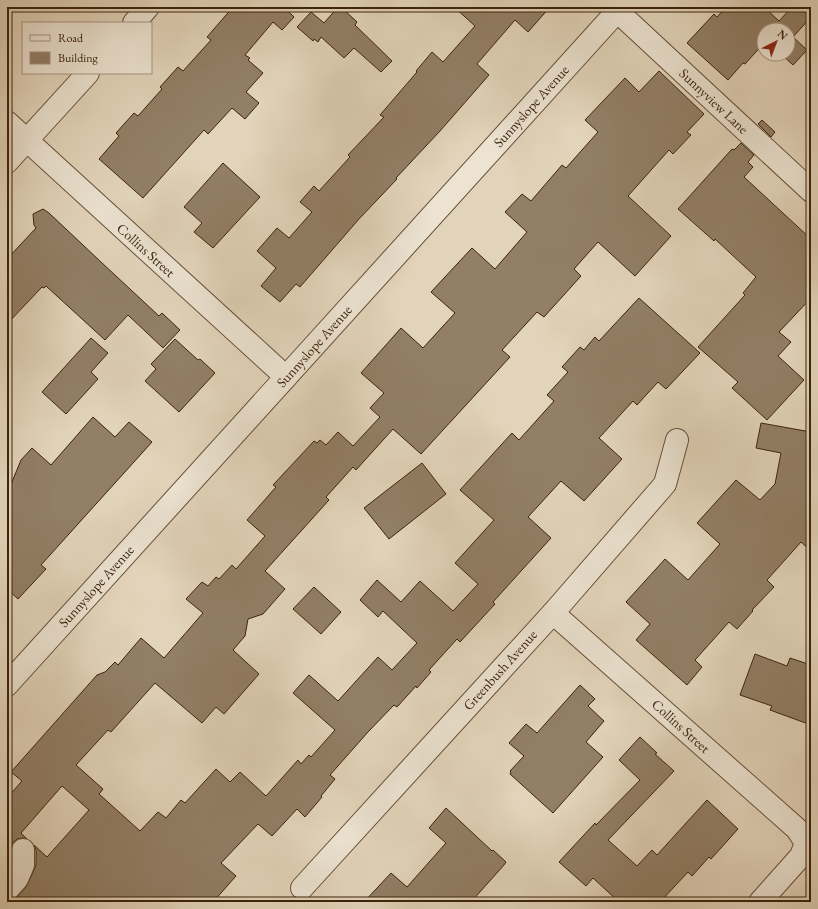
<svg xmlns="http://www.w3.org/2000/svg" width="818" height="909" font-family="'EB Garamond',serif">
<rect width="100%" height="100%" fill="#e2d4ba"/>
<filter id="stains"><feTurbulence type="fractalNoise" baseFrequency=".005" numOctaves="4"/><feColorMatrix values="0 0 0 0 .2 0 0 0 0 .09 0 0 0 0 .02 0 0 0 .5 -.17"/></filter>
<radialGradient id="worn" r=".72"><stop offset=".6" stop-color="#630" stop-opacity="0"/><stop offset="1" stop-color="#630" stop-opacity=".3"/></radialGradient>
<g fill="#927f66" stroke="#3c230b">
<polygon points="233,7 286,7 285,8 294,17 282,30 273,22 245,55 250,58 248,60 263,73 246,92 259,103 245,119 232,108 208,134 204,130 143,198 99,159 119,136 116,133 134,113 138,116 162,89 160,87 178,67 183,71 211,40 207,37"/>
<polygon points="338,7 341,7 357,22 355,25 392,61 381,72 354,48 344,58 321,37 318,42 314,39 313,41 297,27 311,12 324,23"/>
<polygon points="454,7 550,7 528,32 515,20 477,64 489,75 440,131 396,178 397,179 359,219 300,287 296,284 280,302 261,286 276,268 257,251 277,228 289,238 312,212 300,202 314,186 319,191 350,157 348,155 384,117 380,115 417,72 416,71 432,52 443,62 475,26"/>
<polygon points="726,7 764,7 779,21 792,7 801,7 811,17 793,37 807,50 793,65 781,54 788,54 788,30 764,30 764,43 745,64 743,63 728,80 687,43 714,14 717,17"/>
<polygon points="659,71 704,114 687,132 691,135 673,154 669,150 628,196 671,236 635,276 598,242 574,269 581,276 544,317 537,312 502,350 510,357 421,454 393,429 356,470 353,467 326,497 329,500 265,571 285,589 263,614 248,619 245,636 233,650 259,674 224,714 216,707 202,723 155,683 111,732 108,730 76,765 103,789 99,794 140,831 158,812 166,818 181,800 185,803 216,769 230,782 240,772 266,796 298,760 301,764 309,755 311,757 335,730 293,693 309,675 338,701 378,657 392,670 417,643 383,611 378,617 360,600 377,580 401,602 420,581 453,611 478,584 455,563 494,520 460,490 512,433 519,440 554,401 547,395 568,372 562,367 580,347 584,350 595,337 599,341 639,298 700,353 666,389 658,382 637,405 633,401 599,438 622,459 584,501 561,481 528,517 551,538 493,602 495,604 460,642 457,639 429,670 431,672 417,688 416,686 397,707 394,705 368,732 330,775 335,779 321,796 322,797 305,817 297,809 272,836 258,824 221,863 236,876 213,902 10,902 16,898 26,887 34,870 36,865 36,850 34,845 47,857 89,810 62,786 21,833 27,839 23,838 17,839 12,843 10,850 10,862 7,871 7,798 22,781 11,772 97,675 105,672 115,662 118,665 141,638 164,658 203,613 186,599 202,582 208,586 216,577 219,579 232,565 236,569 265,536 247,520 276,487 273,485 314,441 317,443 320,440 326,445 338,432 353,446 380,417 370,408 384,393 361,373 401,328 423,348 455,313 431,292 472,248 495,269 527,232 505,212 522,194 531,201 562,165 566,168 598,132 585,120 604,100 625,78 639,92"/>
<polygon points="762,120 775,132 771,137 758,124"/>
<polygon points="741,143 754,155 748,162 753,167 744,177 811,239 811,298 779,332 791,342 778,356 804,380 767,420 732,388 738,382 698,347 745,295 743,293 756,277 715,239 714,241 678,209 732,149 734,150"/>
<polygon points="223,163 260,197 213,248 194,232 202,223 184,207"/>
<polygon points="43,209 49,213 101,262 159,316 162,313 180,330 163,348 128,315 105,340 46,286 44,288 42,287 7,324 7,259 36,228 34,225 33,214"/>
<polygon points="91,338 108,353 91,372 98,379 66,414 42,392"/>
<polygon points="175,339 198,360 200,359 215,373 179,412 145,381 156,369 151,364"/>
<polygon points="93,417 115,437 129,422 152,442 41,565 46,569 18,599 7,589 7,494 21,460 32,448 51,465"/>
<polygon points="761,423 811,432 811,551 801,542 767,580 774,587 752,610 753,611 737,629 729,622 695,660 702,667 687,685 636,640 650,624 626,602 665,559 688,580 720,544 697,523 736,480 760,500 775,484 781,453 756,448"/>
<polygon points="422,463 446,494 389,539 364,508"/>
<polygon points="314,587 341,612 321,634 293,609"/>
<polygon points="755,654 787,666 790,658 811,665 811,725 770,710 772,706 740,695"/>
<polygon points="580,685 595,699 588,706 604,721 586,742 603,757 553,813 510,774 511,772 510,771 524,756 509,743 526,724 537,733"/>
<polygon points="640,737 657,753 655,754 674,771 608,840 637,866 652,850 657,855 707,800 738,829 711,859 709,857 692,876 688,872 660,902 619,902 593,878 586,886 559,862 595,823 596,825 640,780 619,760"/>
<polygon points="446,808 492,851 493,850 506,862 504,865 471,902 364,902 391,873 407,887 438,852 446,843 429,828"/>
</g>
<g fill="none" stroke-linecap="round" stroke-linejoin="round">
<g stroke="#664f37" stroke-width="24">
<g id="minor">
<polyline points="617,11 811,191"/>
<polyline points="134,23 148,7"/>
<polyline points="7,122 286,377"/>
<polyline points="7,162 88,73"/>
<polyline points="553,613 797,829 806,843 801,856 760,902"/>
<polyline points="7,685 621,7"/>
<polyline points="302,888 553,613 665,484 677,440"/>
<polyline points="7,890 17,879 23,865 23,850"/>
</g>
</g>
<use href="#minor" stroke="#ece3d2" stroke-width="22"/>
</g>
<g text-anchor="middle" dominant-baseline="central" stroke-width="3" stroke-linejoin="round" paint-order="stroke">
<g font-size="14" fill="#3c230b" stroke="#ece3d2">
<text transform="translate(714 101) rotate(43)">Sunnyview Lane</text>
<text transform="translate(531 106) rotate(-48)">Sunnyslope Avenue</text>
<text transform="translate(146 250) rotate(42)">Collins Street</text>
<text transform="translate(314 346) rotate(-48)">Sunnyslope Avenue</text>
<text transform="translate(96 586) rotate(-48)">Sunnyslope Avenue</text>
<text transform="translate(500 670) rotate(-48)">Greenbush Avenue</text>
<text transform="translate(681 726) rotate(42)">Collins Street</text>
</g>
</g>
<rect width="818" height="909" fill="none" stroke="#e2d4ba" stroke-width="24"/>
<rect x="8" y="8" width="802" height="893" fill="none" stroke="#3c230b" stroke-width="2"/>
<rect x="12" y="12" width="794" height="885" fill="none" stroke="#3c230b"/>
<rect x="22" y="22" width="130" height="52" fill="#ece3d2" stroke="#a69682"/>
<rect x="30" y="35" width="20" height="6" fill="#ece3d2" stroke="#a69682"/>
<text x="58" y="42" font-size="12" fill="#3c230b">Road</text>
<rect x="30" y="52" width="20" height="12" fill="#927f66" stroke="#a69682"/>
<text x="58" y="62" font-size="12" fill="#3c230b">Building</text>
<g transform="translate(776 42) rotate(42)"><circle r="19" fill="#ece3d2" stroke="#a69682"/>
<path d="M0-3L7 15L0 10L-7 15Z" fill="#8f2418"/>
<text y="-6" font-size="11" font-weight="bold" text-anchor="middle" fill="#3c230b">N</text>
</g>
<rect width="100%" height="100%" filter="url(#stains)"/>
<rect width="100%" height="100%" fill="url(#worn)"/>
</svg>
